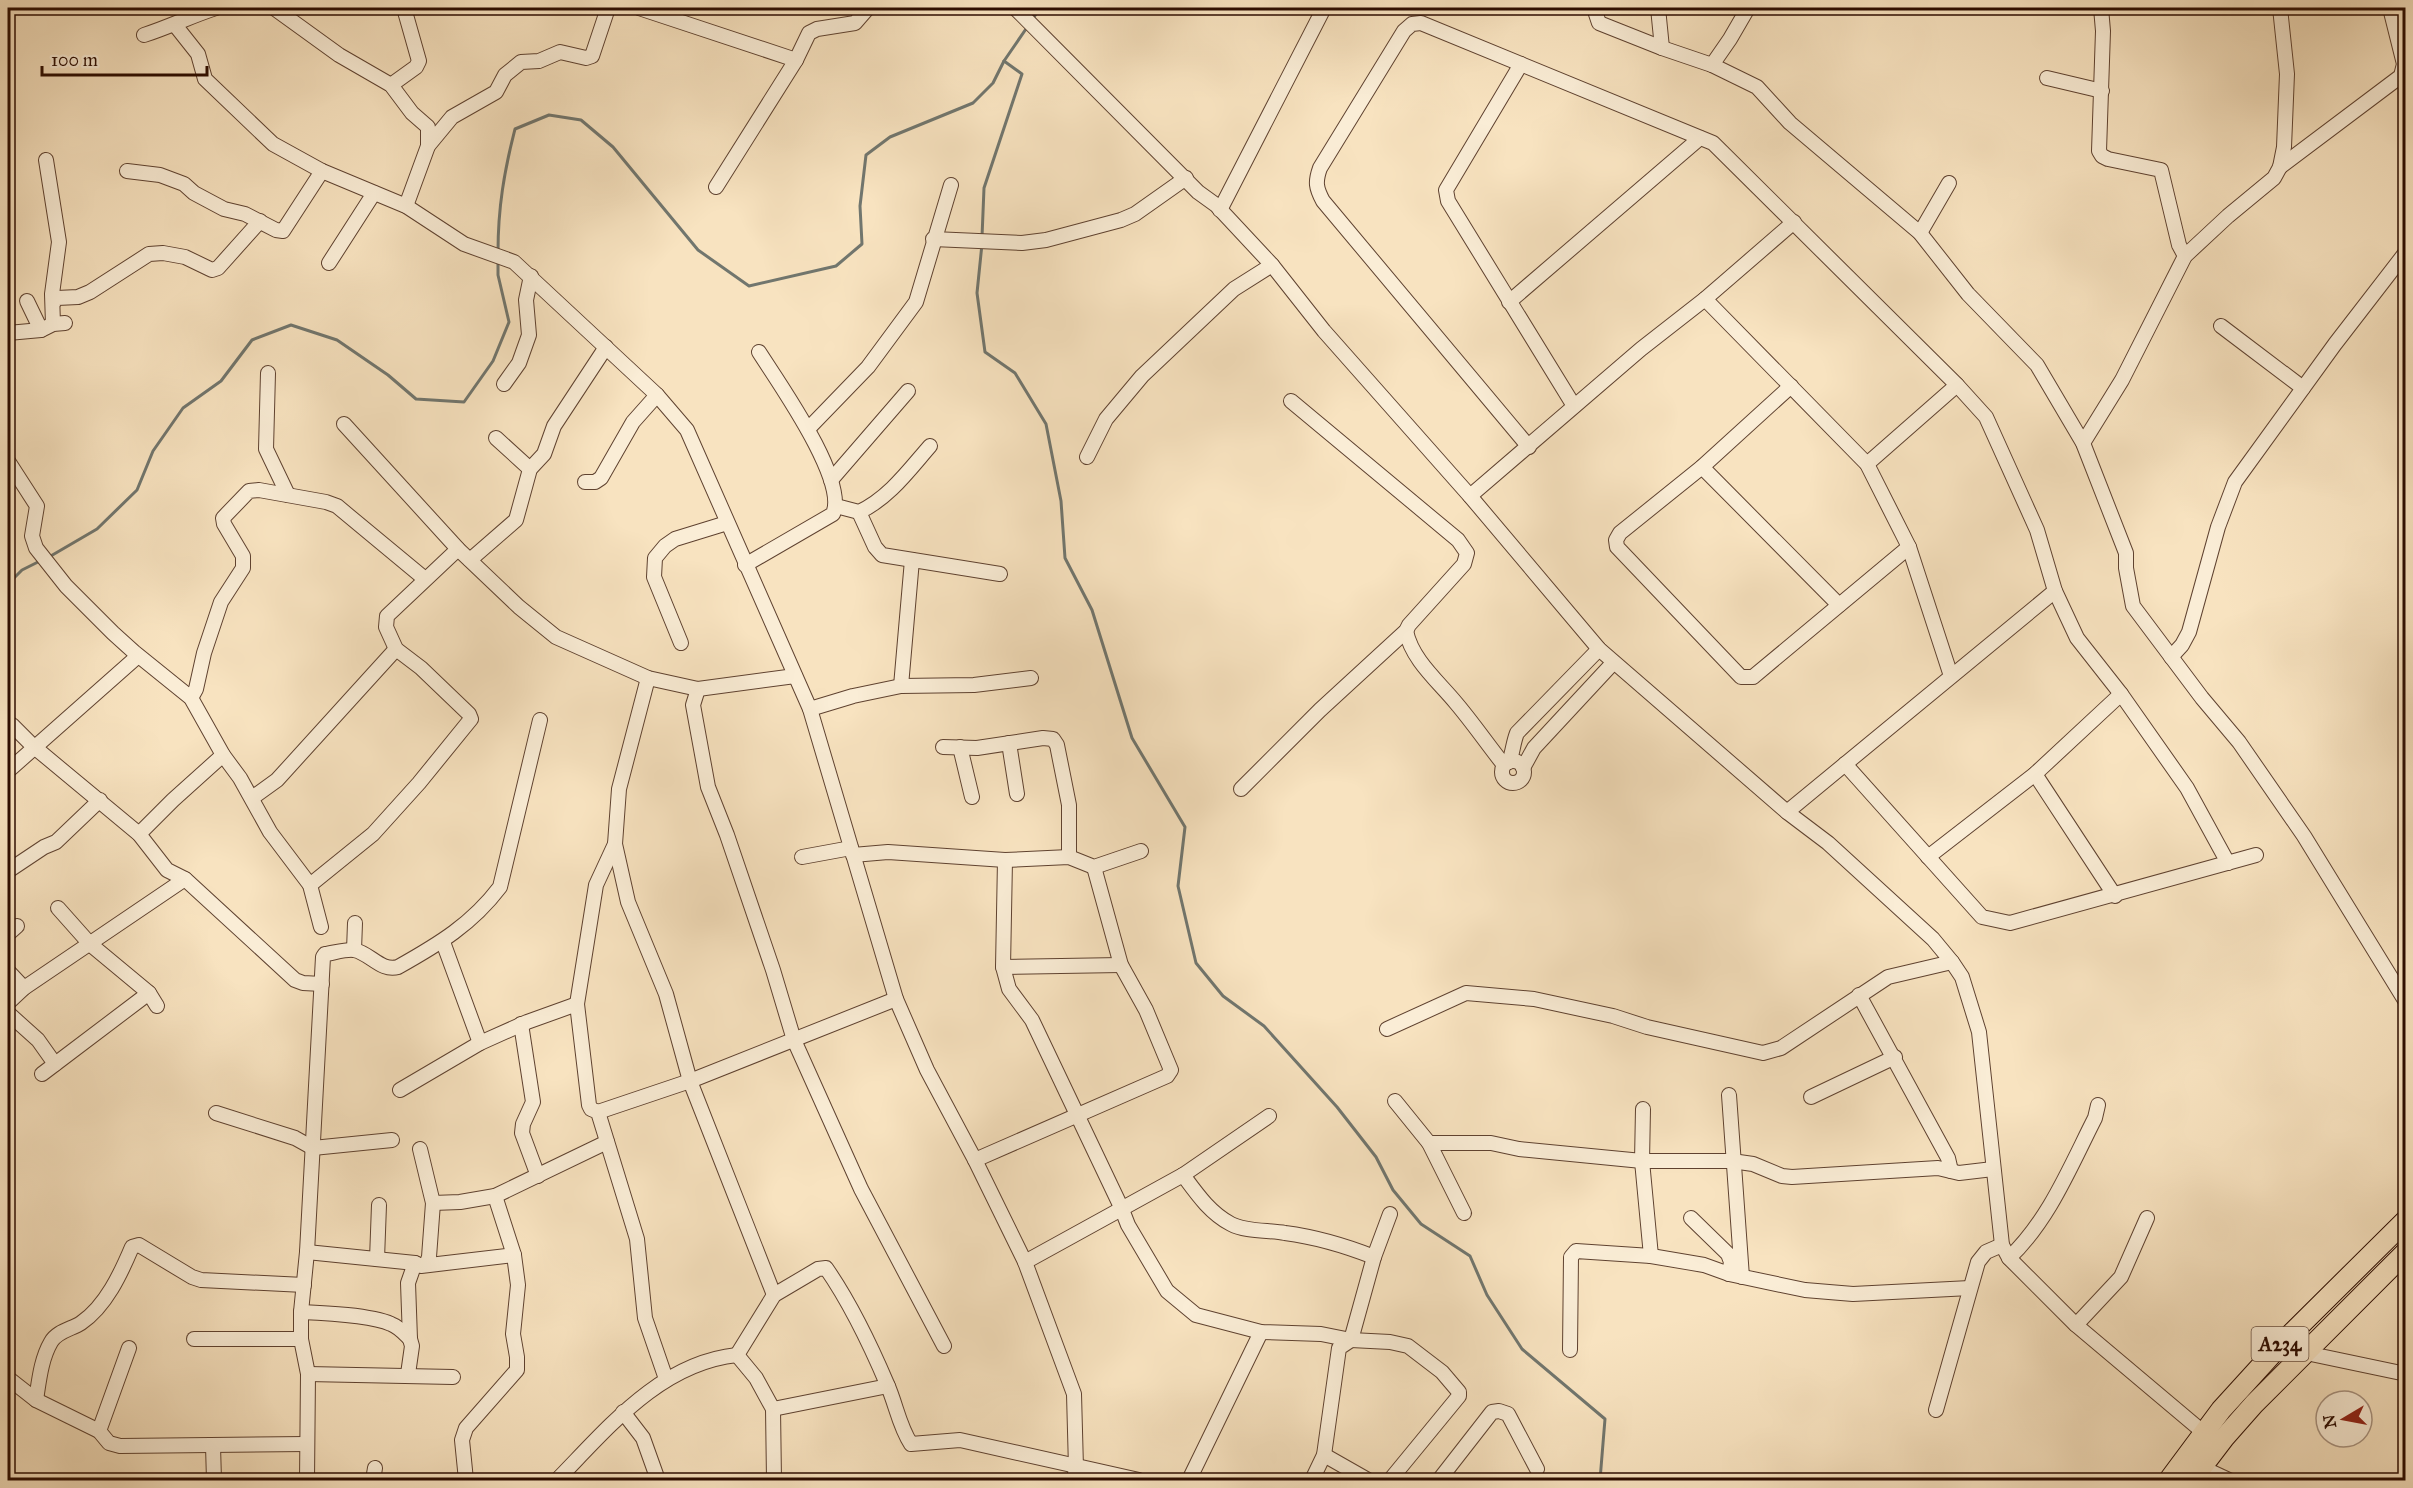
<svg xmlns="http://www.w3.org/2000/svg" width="2413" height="1488" font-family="'IM FELL Great Primer',serif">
<rect width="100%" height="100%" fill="#f8e3c0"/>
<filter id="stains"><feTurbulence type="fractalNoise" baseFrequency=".00333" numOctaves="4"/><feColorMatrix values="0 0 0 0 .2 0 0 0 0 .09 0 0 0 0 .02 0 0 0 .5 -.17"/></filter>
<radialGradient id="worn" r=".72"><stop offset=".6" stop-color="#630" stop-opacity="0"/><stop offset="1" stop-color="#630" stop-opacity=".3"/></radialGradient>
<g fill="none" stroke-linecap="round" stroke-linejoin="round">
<g stroke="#71766e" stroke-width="3">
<polyline points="1032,20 1040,8"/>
<polyline points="982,237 984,188 1022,74 1004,61"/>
<polyline points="982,244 977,293 985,352 1015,373 1046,424 1061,501 1065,558 1092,610 1132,738 1185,827 1178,886 1196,963 1223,996 1264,1026 1337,1107 1376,1157 1393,1190 1421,1224 1470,1256 1487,1295 1522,1349 1605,1419 1600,1480"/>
<path d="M 498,252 C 498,208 504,172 515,129 L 549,115 L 581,120 L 613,147 L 698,250 L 749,286 L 836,266 L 862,244 L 860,206 L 866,155 L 890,137 L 973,103 L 993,83 L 1004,61 L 1028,26"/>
<polyline points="49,557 97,529 137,490 153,451 183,408 221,381 252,340 291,325 337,340 388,375 416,399 464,402 493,361 509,322 498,275 498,262"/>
<polyline points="8,584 22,570 40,561"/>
</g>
<g stroke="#5f4230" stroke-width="16">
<g id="minor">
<polyline points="274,8 339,55 391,85 412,113 428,127 428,146"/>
<polyline points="639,8 796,60"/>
<polyline points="1015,8 1198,192 1216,205 1272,265 1324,331 1470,496 1599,649 1787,812 1828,843 1933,939 1952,962 1962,977 1979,1032 2002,1245 2009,1258 2076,1325 2203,1432"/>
<polyline points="1594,8 1599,23 1662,48 1712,65 1757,87 1790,123 1920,233 1968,294 2037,365 2083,443 2126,553 2126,568 2133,606 2202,698 2239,742 2304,836 2406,1002"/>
<polyline points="1658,8 1662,48"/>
<polyline points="2101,8 2103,31 2099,151 2102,156 2108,159 2161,170 2179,245 2185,256"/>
<polyline points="175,25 198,54 205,79 273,144 322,171 406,206 464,244 514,262 657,395 687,430 810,709 896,999 927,1070 975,1160 1025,1262 1074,1394 1076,1468 1074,1480"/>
<path d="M 144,35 C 169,27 191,16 216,8"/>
<polyline points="1521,64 1446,190 1448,201 1574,406"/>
<polyline points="1712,65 1730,39 1748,8"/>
<polyline points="2047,78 2102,91"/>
<polyline points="391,85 416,67 419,61 404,8"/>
<polyline points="46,160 59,242 52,294 53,324"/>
<polyline points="2280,167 2401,76 2404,64 2390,8"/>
<polyline points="127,171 160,175 184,184 194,193 224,209 245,214 276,230 283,231 322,171"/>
<polyline points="716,187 796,60 809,33 817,29 855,23 868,8"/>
<polyline points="406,206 428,146 452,117 496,92 505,75 521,62 539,61 560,52 586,58 592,56 608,8"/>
<polyline points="1220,210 1324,8"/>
<polyline points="1920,233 1949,183"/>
<polyline points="933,239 1022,243 1046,240 1121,220 1135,214 1186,178"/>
<polyline points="329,263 374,193"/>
<polyline points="1705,299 1867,464 1909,547 1951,676"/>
<polyline points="27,301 41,330"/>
<polyline points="1509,302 1700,138"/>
<polyline points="53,303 57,298 78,297 90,292 149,254 163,253 185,257 212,270 218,268 260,221"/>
<polyline points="2221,326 2303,388"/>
<polyline points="8,333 41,330 53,324 65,323"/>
<polyline points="268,373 266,449 288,495"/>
<polyline points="504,384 519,363 529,335 526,300 531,276"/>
<polyline points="1791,386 1702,467 1620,533 1616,540 1617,547 1741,677 1753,677 1909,547"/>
<polyline points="344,424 458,549 519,607 556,637 648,678 698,689 795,676"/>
<polyline points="808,429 868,367 916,302 951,185"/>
<polyline points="496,438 530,469"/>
<polyline points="2083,443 2122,380 2185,256 2228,216 2274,178 2280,167 2284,147 2287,74 2280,8"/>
<path d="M 1529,447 L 1323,201 C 1316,188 1315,182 1320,168 L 1404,31 L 1412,24 L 1421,23 L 1713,143 L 1957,385 L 1986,417 L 2037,530 L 2055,591 L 2077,638 L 2121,694 L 2187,788 L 2228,863"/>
<polyline points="1087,457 1106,419 1142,376 1234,289 1272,265"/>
<polyline points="8,461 37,506 32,536 36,548 66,586 113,633 134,652 191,698 223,755 240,778 270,832 310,885 321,927"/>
<polyline points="1867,464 1957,385"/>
<polyline points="1702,467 1839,605"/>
<polyline points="831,480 908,391"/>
<polyline points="585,482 595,482 601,478 633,422 657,395"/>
<polyline points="1470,496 1641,349 1705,299 1794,222"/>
<path d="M 836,506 L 859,512 C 889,498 909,470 930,446"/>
<polyline points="859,512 875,547 882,555 1000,574"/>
<polyline points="470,560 516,520 530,469 544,454 554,426 606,347"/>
<path d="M 745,565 L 833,514 C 848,480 778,382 759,352"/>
<path d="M 1406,631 C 1412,660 1438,681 1456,703 C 1473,723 1488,745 1504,765"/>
<polyline points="681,643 654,577 655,558 665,546 675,539 727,523"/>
<polyline points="2171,657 2182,645 2189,632 2218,527 2235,482 2335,344 2406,252"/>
<polyline points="648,678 619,789 615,844 628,902 666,994 690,1081 774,1295"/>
<polyline points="901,686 912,560"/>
<polyline points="698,689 693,705 708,787 727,835 773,970 794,1040 861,1189 944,1346"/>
<polyline points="191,698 196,689 204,653 221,602 243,568 243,556 224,524 223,518 249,491 259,490 326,502 337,506 425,579"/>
<polyline points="810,709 853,696 901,686 974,685 1031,678"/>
<polyline points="12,725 33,746 139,834 167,870 185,879 295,980 303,983 322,984"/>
<polyline points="1009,743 1017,794"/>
<polyline points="943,747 977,748 1043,738 1053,739 1057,745 1069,805 1069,857"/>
<polyline points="960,747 972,797"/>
<circle cx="1513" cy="772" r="11"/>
<path d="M 1509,762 C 1513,752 1513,743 1517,733 L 1599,649"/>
<polyline points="1845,764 1982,917 2010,923 2256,855"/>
<polyline points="1523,768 1534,748 1613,663"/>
<polyline points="8,771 138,656"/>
<polyline points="2035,774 2115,896"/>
<polyline points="1241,789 1320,710 1406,631 1409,625 1464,564 1467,553 1458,540 1291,401"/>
<polyline points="252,798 277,780 396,649"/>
<polyline points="1787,812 2055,591"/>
<polyline points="139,834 173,800 223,755"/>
<polyline points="615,844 596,885 577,1004 589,1105 591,1109 598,1112 637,1239 645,1318 666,1379"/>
<polyline points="853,855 888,852 1005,860 1069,857 1094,867 1141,851"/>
<polyline points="802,857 851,848"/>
<polyline points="1928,857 2035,774 2121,694"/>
<polyline points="1005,860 1003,967 1009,989 1032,1020 1121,1207 1128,1225 1167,1291 1196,1315 1261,1332 1321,1334 1351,1340 1390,1342 1408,1346 1442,1372 1459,1392 1459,1396 1390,1480"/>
<polyline points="8,871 44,847 56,842 100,800"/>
<polyline points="310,885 373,834 419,783 471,719 469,714 421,668 396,649 386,627 387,616 458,549"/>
<polyline points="58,908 90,944 149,993 157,1006"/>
<polyline points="8,934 17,926"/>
<polyline points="443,942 480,1043"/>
<polyline points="354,950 355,923"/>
<polyline points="1003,967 1121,965"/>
<polyline points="8,971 24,988"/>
<polyline points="1859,995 1948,1158 1951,1171"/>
<polyline points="8,1003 24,988 185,879"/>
<polyline points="8,1013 38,1040 55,1064"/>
<polyline points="521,1024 533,1102 523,1124 522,1133 538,1176"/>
<polyline points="1387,1029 1466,993 1534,999 1613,1016 1647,1027 1763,1053 1781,1048 1888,977 1952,962"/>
<polyline points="42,1074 149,993"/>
<polyline points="400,1090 480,1043 527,1022 577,1004"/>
<polyline points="1729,1095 1742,1277"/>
<polyline points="1811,1097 1895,1057"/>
<polyline points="1395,1101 1429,1143 1464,1213"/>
<polyline points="1643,1109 1642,1161 1651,1256"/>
<polyline points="598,1112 690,1081 896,999"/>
<polyline points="216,1113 295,1138 313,1148 392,1140"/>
<polyline points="1429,1143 1491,1143 1519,1149 1642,1161 1732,1161 1753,1164 1782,1176 1792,1177 1938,1168 1959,1173 1993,1169"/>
<polyline points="420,1149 433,1203 429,1257 426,1265"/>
<polyline points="975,1160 1167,1076 1171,1070 1146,1010 1121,965 1094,867"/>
<path d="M 1183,1175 C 1197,1194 1210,1213 1231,1224 C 1246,1232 1269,1230 1285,1233 C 1316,1237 1346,1246 1374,1257"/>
<polyline points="433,1203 460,1202 495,1196 607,1142"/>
<polyline points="1691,1218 1728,1254 1731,1262 1729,1274"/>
<polyline points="307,1252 415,1263 421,1266 514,1255"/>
<path d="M 2009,1258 C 2049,1220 2070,1167 2095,1118 L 2098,1105"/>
<polyline points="377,1259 379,1205"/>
<polyline points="1025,1262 1183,1175 1269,1116"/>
<path d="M 301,1312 C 324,1313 371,1315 391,1324 C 399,1327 404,1333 410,1339"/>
<polyline points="2076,1325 2121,1277 2147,1218"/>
<polyline points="194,1339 301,1339"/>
<polyline points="1570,1350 1571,1257 1576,1251 1651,1256 1704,1265 1729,1274 1805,1290 1853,1294 1970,1288"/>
<polyline points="2306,1353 2406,1374"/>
<path d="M 737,1355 L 774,1295 L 818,1269 L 826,1268 C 851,1304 870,1344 887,1384 C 896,1404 899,1426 911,1444 L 960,1440 L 1139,1480"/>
<polyline points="737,1355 756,1378 773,1409 774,1480"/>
<polyline points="308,1374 453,1377"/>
<polyline points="408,1374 412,1346 410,1339 408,1283 415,1263"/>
<polyline points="8,1378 36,1400 99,1431 109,1443 120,1446 307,1444"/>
<path d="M 36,1400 C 39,1381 41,1359 51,1342 C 57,1331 72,1329 81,1323 C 106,1306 121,1273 132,1247 L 139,1245 L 192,1277 L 201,1280 L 304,1285"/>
<polyline points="773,1409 888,1386"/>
<polyline points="1936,1410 1978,1262 1986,1252 2002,1245"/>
<polyline points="623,1412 643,1438 658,1480"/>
<polyline points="99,1431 129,1348"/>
<polyline points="213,1446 214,1480"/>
<polyline points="1324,1455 1368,1480"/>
<polyline points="2201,1467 2229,1480"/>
<path d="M 307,1480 L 308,1374 L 301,1339 L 301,1312 L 307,1252 L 323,957 L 325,954 C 333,953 346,949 354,950 C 370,953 381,972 398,967 C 439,944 472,924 500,887 L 540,720"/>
<polyline points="373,1480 375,1468"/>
<polyline points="466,1480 462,1440 466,1428 517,1370 517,1357 513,1334 518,1285 514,1255 495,1196"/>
<path d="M 557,1480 C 608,1428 660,1363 737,1355"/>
<polyline points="1189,1480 1261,1332"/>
<polyline points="1312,1480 1324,1455 1339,1348 1351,1340 1374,1257 1390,1214"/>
<polyline points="1439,1480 1492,1412 1499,1411 1508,1414 1537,1469"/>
</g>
</g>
<g stroke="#2c0c00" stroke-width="22">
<g id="highway">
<polyline points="2169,1480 2221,1410 2283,1342 2406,1220"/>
<polyline points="2192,1480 2224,1438 2254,1404 2406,1252"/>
</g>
</g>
<use href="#minor" stroke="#faedd6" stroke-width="14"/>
<use href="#highway" stroke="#f8e3c0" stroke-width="20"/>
</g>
<g text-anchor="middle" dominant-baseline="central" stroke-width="4.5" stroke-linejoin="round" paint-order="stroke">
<rect fill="#faedd6" stroke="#6a5040" stroke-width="1.5" x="2251.5" y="1327" width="57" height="34" rx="4.5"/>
<g font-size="20" font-weight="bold" fill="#2c0c00">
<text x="2280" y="1344">A234</text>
</g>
</g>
<rect width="2413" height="1488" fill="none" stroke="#f8e3c0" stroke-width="30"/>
<rect x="9" y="9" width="2395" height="1470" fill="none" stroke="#2c0c00" stroke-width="3"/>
<rect x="15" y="15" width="2383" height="1458" fill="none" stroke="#2c0c00" stroke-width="1.5"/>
<g transform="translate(2344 1419) rotate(260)"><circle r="28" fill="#faedd6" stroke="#a89380" stroke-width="1.5"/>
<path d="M0-4.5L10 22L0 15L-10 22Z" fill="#8f2418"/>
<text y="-9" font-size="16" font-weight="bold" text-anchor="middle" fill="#2c0c00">N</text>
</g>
<path d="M42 66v9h165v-9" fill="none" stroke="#2c0c00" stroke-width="3"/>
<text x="51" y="66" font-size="18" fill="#2c0c00" stroke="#faedd6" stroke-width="4.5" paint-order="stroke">100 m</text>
<rect width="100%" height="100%" filter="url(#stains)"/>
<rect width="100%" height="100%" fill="url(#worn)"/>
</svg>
